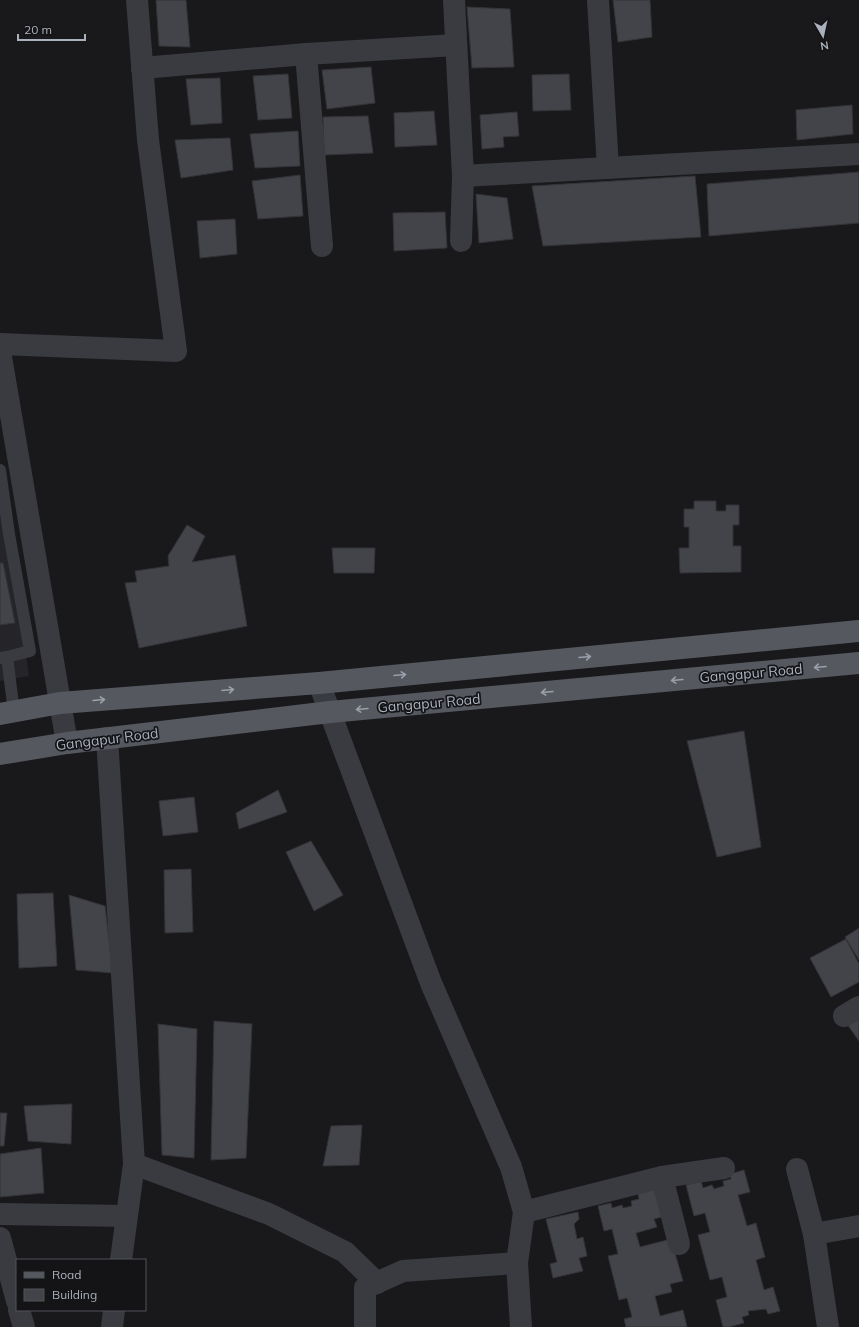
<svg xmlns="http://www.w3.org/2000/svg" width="859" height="1327" font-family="Mulish,sans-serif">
<rect width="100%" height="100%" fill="#19191c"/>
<polygon fill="#252529" points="0,470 29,676 0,681"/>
<g fill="#434449" stroke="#333338">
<polygon points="156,0 186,0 190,47 159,46"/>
<polygon points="613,0 650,0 652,37 618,42"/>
<polygon points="467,7 510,9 514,67 472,68"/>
<polygon points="371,67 375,103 327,109 322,70"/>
<polygon points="288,74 292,118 258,120 253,76"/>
<polygon points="569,74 571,110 533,111 532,75"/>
<polygon points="220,78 222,123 191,125 186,79"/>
<polygon points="852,105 853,134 797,140 796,110"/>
<polygon points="434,111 437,145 395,147 394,113"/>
<polygon points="517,112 519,136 503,137 504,147 482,149 480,115"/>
<polygon points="368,116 373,153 324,155 323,117"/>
<polygon points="298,131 300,166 255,168 250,134"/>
<polygon points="230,138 233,170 181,178 175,140"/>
<polygon points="859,172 859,223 709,236 707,184"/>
<polygon points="300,175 303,216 258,219 252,181"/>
<polygon points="695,176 701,237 543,246 532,186"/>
<polygon points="476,194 507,198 513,239 479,243"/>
<polygon points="445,212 447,248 394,251 393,213"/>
<polygon points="235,219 237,254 200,258 197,221"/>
<polygon points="694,501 716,501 716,511 726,511 726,505 739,505 739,525 733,525 733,546 741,546 741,572 680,573 679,548 689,548 689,527 684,527 684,509 694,509"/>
<polygon points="187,525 205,536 192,562 235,555 247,626 139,648 125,583 137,582 135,571 169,566 168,556"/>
<polygon points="332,548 375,548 374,573 334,573"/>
<polygon points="0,563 3,563 15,623 0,625"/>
<polygon points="744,731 761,847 717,857 687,741"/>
<polygon points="278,790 287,812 239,829 236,813"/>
<polygon points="194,797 198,832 163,836 159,801"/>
<polygon points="311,841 343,895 314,911 286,852"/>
<polygon points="191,869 193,932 165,933 164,870"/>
<polygon points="53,893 57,966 19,968 17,894"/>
<polygon points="69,895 105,906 113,973 76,970"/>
<polygon points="859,928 859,960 845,937"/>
<polygon points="846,939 859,964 859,982 831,997 810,958"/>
<polygon points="859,1017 859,1041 847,1024"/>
<polygon points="214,1021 252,1024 246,1158 211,1160"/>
<polygon points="158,1024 197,1029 194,1158 162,1155"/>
<polygon points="72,1104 71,1144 28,1141 24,1106"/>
<polygon points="0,1113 7,1113 4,1146 0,1146"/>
<polygon points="362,1125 359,1165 323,1166 331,1126"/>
<polygon points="41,1148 44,1193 0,1197 0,1154"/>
<polygon points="744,1170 750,1192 738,1195 747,1226 756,1223 765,1257 756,1260 764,1290 773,1287 780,1311 768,1314 766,1309 748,1311 749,1315 742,1317 744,1323 729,1327 723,1327 716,1300 727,1297 722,1277 710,1280 698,1235 710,1232 705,1213 694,1216 686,1185 701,1181 703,1188 712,1185 714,1189 724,1186 723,1181 731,1179 730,1174"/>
<polygon points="654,1189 662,1217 654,1219 657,1227 636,1233 640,1247 671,1239 683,1281 670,1284 672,1292 655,1296 660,1316 683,1310 687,1327 626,1327 624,1319 632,1317 627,1298 619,1300 608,1256 618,1254 612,1229 604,1231 598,1206 611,1203 612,1208 622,1205 623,1208 632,1206 631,1201 639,1199 638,1194"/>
<polygon points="578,1212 579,1219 574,1224 577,1239 583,1237 587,1256 579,1258 583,1271 553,1278 550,1264 557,1262 546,1219"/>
</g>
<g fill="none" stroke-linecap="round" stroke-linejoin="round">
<g stroke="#3a3b41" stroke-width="12">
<polyline points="0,470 9,534 30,651 7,657"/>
<polyline points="0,658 7,657 14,712"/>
</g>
<g stroke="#3a3b41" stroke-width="22">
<polyline points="454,0 463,176 461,241"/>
<polyline points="598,0 608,168"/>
<polyline points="306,54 456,45"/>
<polyline points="142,68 306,54 322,246"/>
<polyline points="463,176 859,154"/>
<polyline points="0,344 176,351 148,140 137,0"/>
<polyline points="0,351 67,743"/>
<polyline points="107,738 134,1164 121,1260"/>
<polyline points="844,1016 859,1007"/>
<polyline points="134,1164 269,1214 345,1252 377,1283"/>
<polyline points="797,1169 814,1234"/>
<polyline points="662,1177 679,1244"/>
<polyline points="524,1212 662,1177 724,1168"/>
<polyline points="0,1214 126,1216"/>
<polyline points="0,1238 17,1301"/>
<polyline points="19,1310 24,1327"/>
<polyline points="112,1327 114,1310"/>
<polyline points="365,1327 365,1288 403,1271 517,1263"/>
<polyline points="828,1327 814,1234 859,1226"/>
</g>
<polyline stroke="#3a3b41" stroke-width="22" points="319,683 431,983 511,1167 524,1212 517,1263 521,1327"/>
<g stroke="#565860" stroke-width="22">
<polyline points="0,714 60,703 319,683 859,631"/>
<polyline points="0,754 67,743 330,712 859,663"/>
</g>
</g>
<defs><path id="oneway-shaft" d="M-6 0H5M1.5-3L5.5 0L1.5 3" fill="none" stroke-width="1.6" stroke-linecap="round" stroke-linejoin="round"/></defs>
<g stroke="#9a9faa">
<use href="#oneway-shaft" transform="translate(585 657) rotate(-5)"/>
<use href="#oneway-shaft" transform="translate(820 667) rotate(175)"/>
<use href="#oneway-shaft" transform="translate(400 675) rotate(-5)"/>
<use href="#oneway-shaft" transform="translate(677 680) rotate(175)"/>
<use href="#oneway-shaft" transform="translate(228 690) rotate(-5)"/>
<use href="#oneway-shaft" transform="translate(547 692) rotate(175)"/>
<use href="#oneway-shaft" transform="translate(99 700) rotate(-5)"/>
<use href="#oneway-shaft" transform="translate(362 709) rotate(175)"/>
</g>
<g text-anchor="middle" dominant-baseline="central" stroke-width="3.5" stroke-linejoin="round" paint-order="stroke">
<g font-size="14" fill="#abb1bc" stroke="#141417">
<text transform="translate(751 673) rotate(-5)">Gangapur Road</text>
<text transform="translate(429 703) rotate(-5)">Gangapur Road</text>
<text transform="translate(107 739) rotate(-7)">Gangapur Road</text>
</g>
</g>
<rect x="16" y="1259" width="130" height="52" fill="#141417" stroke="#505359"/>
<rect x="24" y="1272" width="20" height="6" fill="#565860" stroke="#505359"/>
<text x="52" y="1279" font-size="12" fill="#abb1bc">Road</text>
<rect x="24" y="1289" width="20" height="12" fill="#434449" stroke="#505359"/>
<text x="52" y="1299" font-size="12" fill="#abb1bc">Building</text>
<g transform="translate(823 36) rotate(171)" stroke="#141417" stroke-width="3" paint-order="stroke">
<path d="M0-3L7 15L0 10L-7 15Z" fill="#abb1bc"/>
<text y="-6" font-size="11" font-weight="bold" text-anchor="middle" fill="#abb1bc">N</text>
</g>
<path d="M18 34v6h67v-6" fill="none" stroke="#abb1bc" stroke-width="2"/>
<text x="24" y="34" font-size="12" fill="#abb1bc" stroke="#141417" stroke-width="3" paint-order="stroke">20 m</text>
</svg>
